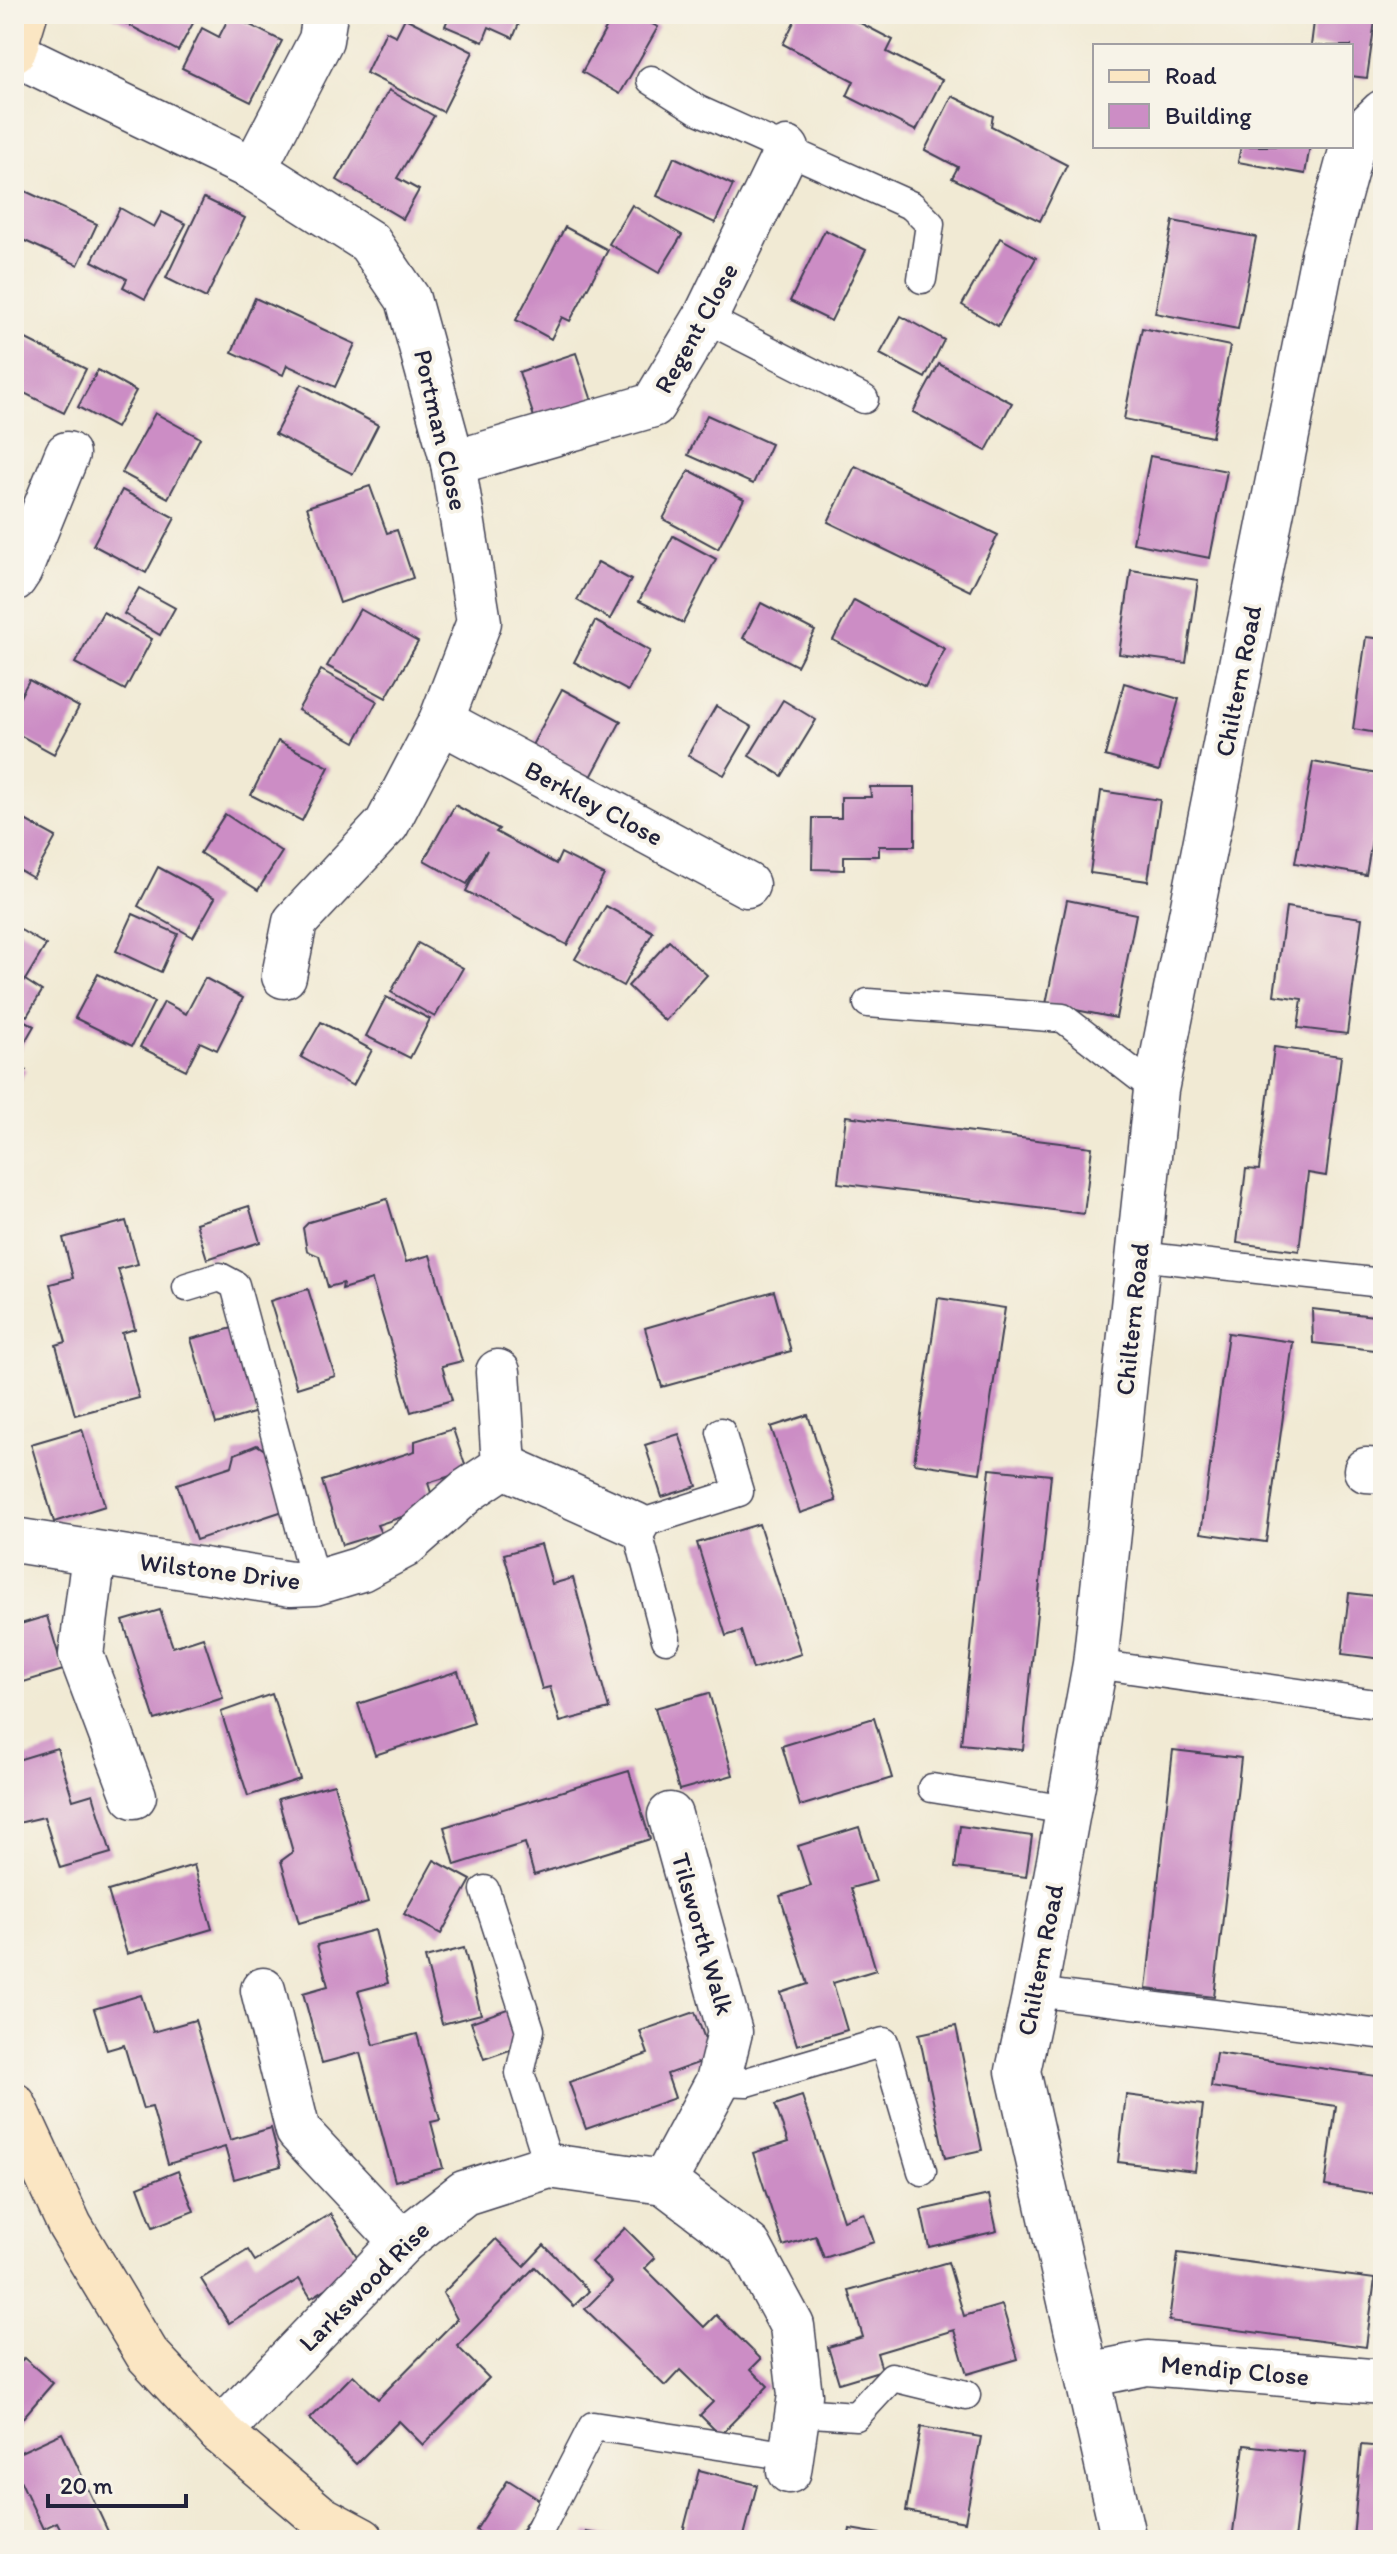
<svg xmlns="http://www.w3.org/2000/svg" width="1397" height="2554" font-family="Itim,sans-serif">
<rect width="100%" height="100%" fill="#f7f3e8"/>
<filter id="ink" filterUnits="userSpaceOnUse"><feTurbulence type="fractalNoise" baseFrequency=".0125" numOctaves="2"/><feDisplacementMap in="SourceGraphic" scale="16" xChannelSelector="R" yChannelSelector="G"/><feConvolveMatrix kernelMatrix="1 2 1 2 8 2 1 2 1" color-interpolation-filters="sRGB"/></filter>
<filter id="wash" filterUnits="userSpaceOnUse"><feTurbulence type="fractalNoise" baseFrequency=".006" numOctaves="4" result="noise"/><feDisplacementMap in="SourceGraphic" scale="32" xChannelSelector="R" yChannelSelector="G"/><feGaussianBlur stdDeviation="1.8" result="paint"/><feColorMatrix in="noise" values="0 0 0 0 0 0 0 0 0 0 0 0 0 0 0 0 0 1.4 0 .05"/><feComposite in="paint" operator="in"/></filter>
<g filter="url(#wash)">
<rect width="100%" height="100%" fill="#f1ead4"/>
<g id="blocks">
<g fill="#cc8dc5">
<polygon points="108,14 198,14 178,51"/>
<polygon points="450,14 523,14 513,38 489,27 483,42 445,26"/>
<polygon points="614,14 634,14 658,27 620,94 582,72"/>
<polygon points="798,14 843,14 893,40 887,52 942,80 916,131 847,96 854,81 783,44"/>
<polygon points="1315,14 1376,14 1367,78 1351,76 1351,46 1311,46"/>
<polygon points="230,15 282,41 251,102 182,68 202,28 219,37"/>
<polygon points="405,18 473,52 443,112 366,73 386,31 396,36"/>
<polygon points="389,90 434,116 397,178 419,190 403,219 337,180"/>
<polygon points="952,96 993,116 991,126 1067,165 1040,221 952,178 958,167 925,150"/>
<polygon points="1241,146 1310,146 1305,174 1238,162"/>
<polygon points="674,157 733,185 715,223 657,196"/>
<polygon points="14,186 97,224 78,265 14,236"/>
<polygon points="204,198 245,218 206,298 166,278"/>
<polygon points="632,205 682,235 659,273 609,244"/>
<polygon points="120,208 154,227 162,212 186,224 145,299 123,287 127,279 92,261"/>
<polygon points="1173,221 1256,237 1238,329 1155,313"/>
<polygon points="565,227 608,250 570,321 562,317 551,339 516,320"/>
<polygon points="825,230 866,250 831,321 790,301"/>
<polygon points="1000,238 1036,258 998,326 962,305"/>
<polygon points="255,298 355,344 335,387 287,365 283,375 232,352"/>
<polygon points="901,316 944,340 925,378 880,354"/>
<polygon points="1142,328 1230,346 1212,437 1124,419"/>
<polygon points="14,333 86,369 64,413 14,388"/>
<polygon points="576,353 594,407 537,426 519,372"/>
<polygon points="939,364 1012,403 986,451 913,412"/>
<polygon points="98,370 136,391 116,428 78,407"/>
<polygon points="301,384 378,425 353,474 275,434"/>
<polygon points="155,413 200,438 168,498 122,473"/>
<polygon points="707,415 771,444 753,484 688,455"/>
<polygon points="1150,456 1227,471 1210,558 1133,543"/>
<polygon points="855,466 998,535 970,591 828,522"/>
<polygon points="689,470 744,499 718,549 663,519"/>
<polygon points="370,486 387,533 397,530 413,578 340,603 307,507"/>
<polygon points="122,490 175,518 146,573 93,545"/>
<polygon points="673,536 716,559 683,623 639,601"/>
<polygon points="598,562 631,580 610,619 577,600"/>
<polygon points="1131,570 1198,580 1186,663 1119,654"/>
<polygon points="139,588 175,608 160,635 124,614"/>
<polygon points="854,600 945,649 925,688 833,640"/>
<polygon points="761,603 815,631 797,666 743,638"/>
<polygon points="360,609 418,642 386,698 327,666"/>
<polygon points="103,612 152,639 125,690 75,663"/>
<polygon points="595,621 650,651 628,691 574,662"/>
<polygon points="1366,637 1383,639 1383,734 1353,729"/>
<polygon points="321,670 377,701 355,742 298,710"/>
<polygon points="29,680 79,707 54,754 14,732 14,708"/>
<polygon points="1124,683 1179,699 1159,771 1105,756"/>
<polygon points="562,689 621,721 590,779 531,747"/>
<polygon points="783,700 816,720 782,776 749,756"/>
<polygon points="716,706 752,727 724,775 688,755"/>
<polygon points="278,741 329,767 302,821 251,795"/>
<polygon points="1313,762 1383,775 1366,875 1295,863"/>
<polygon points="870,787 915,787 915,846 879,846 879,856 844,856 844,870 812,869 813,818 841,818 841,797 871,797"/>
<polygon points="1101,791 1160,800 1148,881 1090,873"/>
<polygon points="455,805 499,829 496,832 556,864 561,853 604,875 567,945 466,891 487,850 467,884 424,860"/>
<polygon points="14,814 56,837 33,878 14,867"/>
<polygon points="225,814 282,852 258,890 200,853"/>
<polygon points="158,867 215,898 193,937 138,906"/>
<polygon points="1067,900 1136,914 1116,1018 1046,1004"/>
<polygon points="606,906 653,932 623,986 575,959"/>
<polygon points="1286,907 1362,918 1347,1034 1298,1028 1302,999 1274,995"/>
<polygon points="133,914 178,934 161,972 116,951"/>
<polygon points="14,926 46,945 25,980 42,991 27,1016 14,1009"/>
<polygon points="669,941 707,975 665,1021 628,986"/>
<polygon points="418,943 463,968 435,1017 391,992"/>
<polygon points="98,974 154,1002 132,1046 75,1018"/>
<polygon points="205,978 243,998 217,1050 200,1042 186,1070 140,1047 164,1002 186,1014"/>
<polygon points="386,997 430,1019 410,1058 366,1036"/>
<polygon points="14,1015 34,1026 19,1052 14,1049"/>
<polygon points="321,1022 372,1050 353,1086 301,1057"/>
<polygon points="1274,1047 1341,1056 1326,1176 1308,1173 1299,1251 1237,1243 1246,1169 1259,1170"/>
<polygon points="14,1063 26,1070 14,1091"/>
<polygon points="846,1116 1092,1147 1084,1214 838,1183"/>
<polygon points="387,1199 406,1262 430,1255 462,1361 442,1366 452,1400 411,1412 372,1280 342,1289 343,1283 328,1287 319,1256 307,1251 303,1228 309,1222"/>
<polygon points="249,1206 260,1242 207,1259 196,1223"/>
<polygon points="126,1221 138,1264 118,1269 135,1329 122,1333 139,1398 75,1415 56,1345 66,1342 50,1284 73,1278 63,1238"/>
<polygon points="308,1289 335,1376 297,1388 270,1301"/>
<polygon points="774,1291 791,1351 662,1387 645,1328"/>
<polygon points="938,1298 1005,1308 980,1473 914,1463"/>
<polygon points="1312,1309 1383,1317 1383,1351 1313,1343"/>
<polygon points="233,1328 257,1412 216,1424 191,1339"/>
<polygon points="1228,1333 1293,1342 1266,1542 1201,1533"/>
<polygon points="808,1415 836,1501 800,1513 771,1427"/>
<polygon points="82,1429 105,1506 54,1522 31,1444"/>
<polygon points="453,1429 467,1471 428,1483 435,1506 377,1525 381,1533 342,1545 322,1481 415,1451 415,1441"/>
<polygon points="679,1434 697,1486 662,1497 645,1445"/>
<polygon points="257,1445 266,1451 286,1510 196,1540 177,1484 232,1466 235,1454"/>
<polygon points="990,1469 1051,1475 1023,1750 961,1744"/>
<polygon points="759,1524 801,1654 753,1669 741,1631 726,1636 697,1543"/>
<polygon points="541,1544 552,1584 573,1578 609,1709 560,1722 550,1687 542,1689 504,1554"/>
<polygon points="1349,1593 1383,1597 1383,1659 1342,1654"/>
<polygon points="160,1610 173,1647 203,1637 223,1698 155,1720 123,1621"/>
<polygon points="47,1616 63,1670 14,1685 14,1626"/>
<polygon points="458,1671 474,1723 375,1755 358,1704"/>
<polygon points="709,1693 733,1775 679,1790 655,1708"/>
<polygon points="272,1694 300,1779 248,1796 221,1712"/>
<polygon points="874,1718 892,1778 800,1806 782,1746"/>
<polygon points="57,1748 73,1800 93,1794 111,1853 60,1868 44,1817 14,1824 14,1761"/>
<polygon points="1173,1750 1241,1758 1214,1997 1146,1989"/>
<polygon points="629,1771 650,1839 534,1875 525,1843 455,1865 444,1827"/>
<polygon points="334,1784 368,1903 299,1923 281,1861 293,1852 278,1799"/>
<polygon points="960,1826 1032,1836 1026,1877 955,1868"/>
<polygon points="859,1827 876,1881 851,1888 876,1970 833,1983 847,2030 797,2045 781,1993 808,1984 780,1896 811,1886 798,1846"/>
<polygon points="434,1860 471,1880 441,1934 404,1914"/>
<polygon points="194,1865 212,1929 127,1954 108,1891"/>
<polygon points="375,1930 388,1983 358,1991 374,2045 417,2034 440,2120 431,2122 443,2168 395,2181 360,2053 322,2063 303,1993 328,1986 317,1945"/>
<polygon points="464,1948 481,2014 442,2024 425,1958"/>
<polygon points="141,1995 153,2032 195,2020 230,2140 271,2128 281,2166 234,2179 225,2147 168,2164 152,2107 143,2109 124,2045 107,2050 94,2009"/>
<polygon points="510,2008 524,2045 484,2059 471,2022"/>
<polygon points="695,2012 712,2058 667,2074 675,2098 586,2129 569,2082 648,2054 640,2031"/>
<polygon points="956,2026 982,2150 945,2158 919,2034"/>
<polygon points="1216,2053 1383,2077 1383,2195 1325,2186 1336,2106 1211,2087"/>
<polygon points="1126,2095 1203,2105 1195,2171 1118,2162"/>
<polygon points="802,2096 843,2220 864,2213 874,2242 824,2258 816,2236 783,2246 753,2153 788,2142 775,2105"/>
<polygon points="178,2171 194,2211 153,2227 138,2187"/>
<polygon points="989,2195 997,2231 929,2247 921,2210"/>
<polygon points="330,2214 363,2266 311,2298 299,2279 229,2323 201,2279 248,2250 255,2261"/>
<polygon points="625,2228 655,2258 645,2268 704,2327 716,2315 761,2359 751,2369 768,2386 720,2435 700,2415 713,2402 680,2370 665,2386 585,2309 612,2282 591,2262"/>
<polygon points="496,2239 524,2266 544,2245 589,2291 574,2306 535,2267 457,2346 489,2378 423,2445 399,2421 356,2464 310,2419 353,2375 378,2399 457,2319 443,2293"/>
<polygon points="1178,2253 1375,2279 1366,2347 1169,2321"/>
<polygon points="948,2262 964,2316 1002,2305 1018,2359 967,2374 954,2330 877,2353 882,2370 839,2383 828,2347 863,2337 849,2291"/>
<polygon points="24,2358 53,2383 14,2428 14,2369"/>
<polygon points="921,2427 981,2437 965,2522 906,2511"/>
<polygon points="62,2433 112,2540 66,2540 57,2522 43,2529 14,2467 14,2455"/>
<polygon points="1244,2445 1304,2452 1294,2540 1232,2540"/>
<polygon points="1361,2445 1383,2447 1383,2540 1353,2540"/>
<polygon points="699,2470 757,2485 743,2540 681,2540"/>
<polygon points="508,2480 541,2501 515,2540 492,2540 476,2530"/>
<polygon points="850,2529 904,2538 903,2540 848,2540"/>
<polygon points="586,2532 623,2538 623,2540 585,2540"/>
</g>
</g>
</g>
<g filter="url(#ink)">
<use href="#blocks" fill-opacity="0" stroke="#414052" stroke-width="2"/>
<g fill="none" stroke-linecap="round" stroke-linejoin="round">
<g stroke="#414052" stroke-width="31">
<g id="lane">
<polyline points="651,80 698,110 912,206 930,224 922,279"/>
<polyline points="705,318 864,399"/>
<polyline points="868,1003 1063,1018 1156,1090"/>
<polyline points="1139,1256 1382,1283"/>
<polyline points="187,1287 220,1277 235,1285 315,1583"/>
<polyline points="666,1639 636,1525 739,1492 721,1432"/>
<polyline points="1095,1664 1383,1705"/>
<polyline points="932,1788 1067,1810"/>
<polyline points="485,1890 530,2030 520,2073 549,2166"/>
<polyline points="1035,1992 1379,2034"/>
<polyline points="718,2081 747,2082 884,2042 922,2171"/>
<polyline points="798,2412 856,2416 892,2377 966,2395"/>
<polyline points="535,2539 593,2426 791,2456"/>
</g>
</g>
<g stroke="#414052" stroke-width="47">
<g id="street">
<polyline points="14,53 254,169 369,242 408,299 453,463 479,622 441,721 387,824 295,922 284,976"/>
<polyline points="254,169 321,40 325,14"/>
<polyline points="453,463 653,405 705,318 787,149"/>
<polyline points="14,579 20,570 67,454"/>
<polyline points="441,721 747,885"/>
<polyline points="504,1466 636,1525"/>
<polyline points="1366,1470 1383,1471"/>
<polyline points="14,1540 291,1584 315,1583 361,1569 404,1546 468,1490 504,1466 498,1372"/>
<polyline points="94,1554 81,1655 134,1796"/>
<polyline points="263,1990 298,2131 402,2242"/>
<polyline points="664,2182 718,2081 730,2032 670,1815"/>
<polyline points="1088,2375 1147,2363 1383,2382"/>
<polyline points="220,2432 402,2242 464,2193 549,2166 664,2182 749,2246 792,2326 800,2395 789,2471"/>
<polyline points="1124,2540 1018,2071 1035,1992 1095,1664 1156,1090 1323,255 1354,140 1383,112"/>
</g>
</g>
<g stroke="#414052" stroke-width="47">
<g id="secondary">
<polyline points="14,50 25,14"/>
<polyline points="14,2105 70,2226 147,2354 220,2432 321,2518 362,2540"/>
</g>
</g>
<use href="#lane" stroke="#fff" stroke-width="28"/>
<use href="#street" stroke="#fff" stroke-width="44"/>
<use href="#secondary" stroke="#fbe6c3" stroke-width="44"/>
</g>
</g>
<g text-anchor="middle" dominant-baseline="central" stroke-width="8" stroke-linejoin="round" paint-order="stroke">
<g font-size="26" fill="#22223b" stroke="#f7f3e8">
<text transform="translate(696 328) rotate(-61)">Regent Close</text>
<text transform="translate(441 430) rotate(77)">Portman Close</text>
<text transform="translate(1238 681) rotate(-79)">Chiltern Road</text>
<text transform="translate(594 803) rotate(28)">Berkley Close</text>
<text transform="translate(1132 1319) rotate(-84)">Chiltern Road</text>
<text transform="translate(220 1571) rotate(7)">Wilstone Drive</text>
<text transform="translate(703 1934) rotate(74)">Tilsworth Walk</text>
<text transform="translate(1040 1960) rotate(-79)">Chiltern Road</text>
<text transform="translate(364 2286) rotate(-45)">Larkswood Rise</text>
<text transform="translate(1235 2370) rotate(5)">Mendip Close</text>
</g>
</g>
<rect width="1397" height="2554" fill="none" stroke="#f7f3e8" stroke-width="48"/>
<rect x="1093" y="44" width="260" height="104" fill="#f7f3e8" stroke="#a29fa3" stroke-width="2"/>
<rect x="1109" y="70" width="40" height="12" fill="#fbe6c3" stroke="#a29fa3" stroke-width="2"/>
<text x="1165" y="84" font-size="24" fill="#22223b">Road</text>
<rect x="1109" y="104" width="40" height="24" fill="#cc8dc5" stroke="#a29fa3" stroke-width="2"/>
<text x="1165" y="124" font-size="24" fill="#22223b">Building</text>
<path d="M48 2494v12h138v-12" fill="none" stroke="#22223b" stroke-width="4"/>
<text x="60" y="2494" font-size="24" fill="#22223b" stroke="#f7f3e8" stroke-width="6" paint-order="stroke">20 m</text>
</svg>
